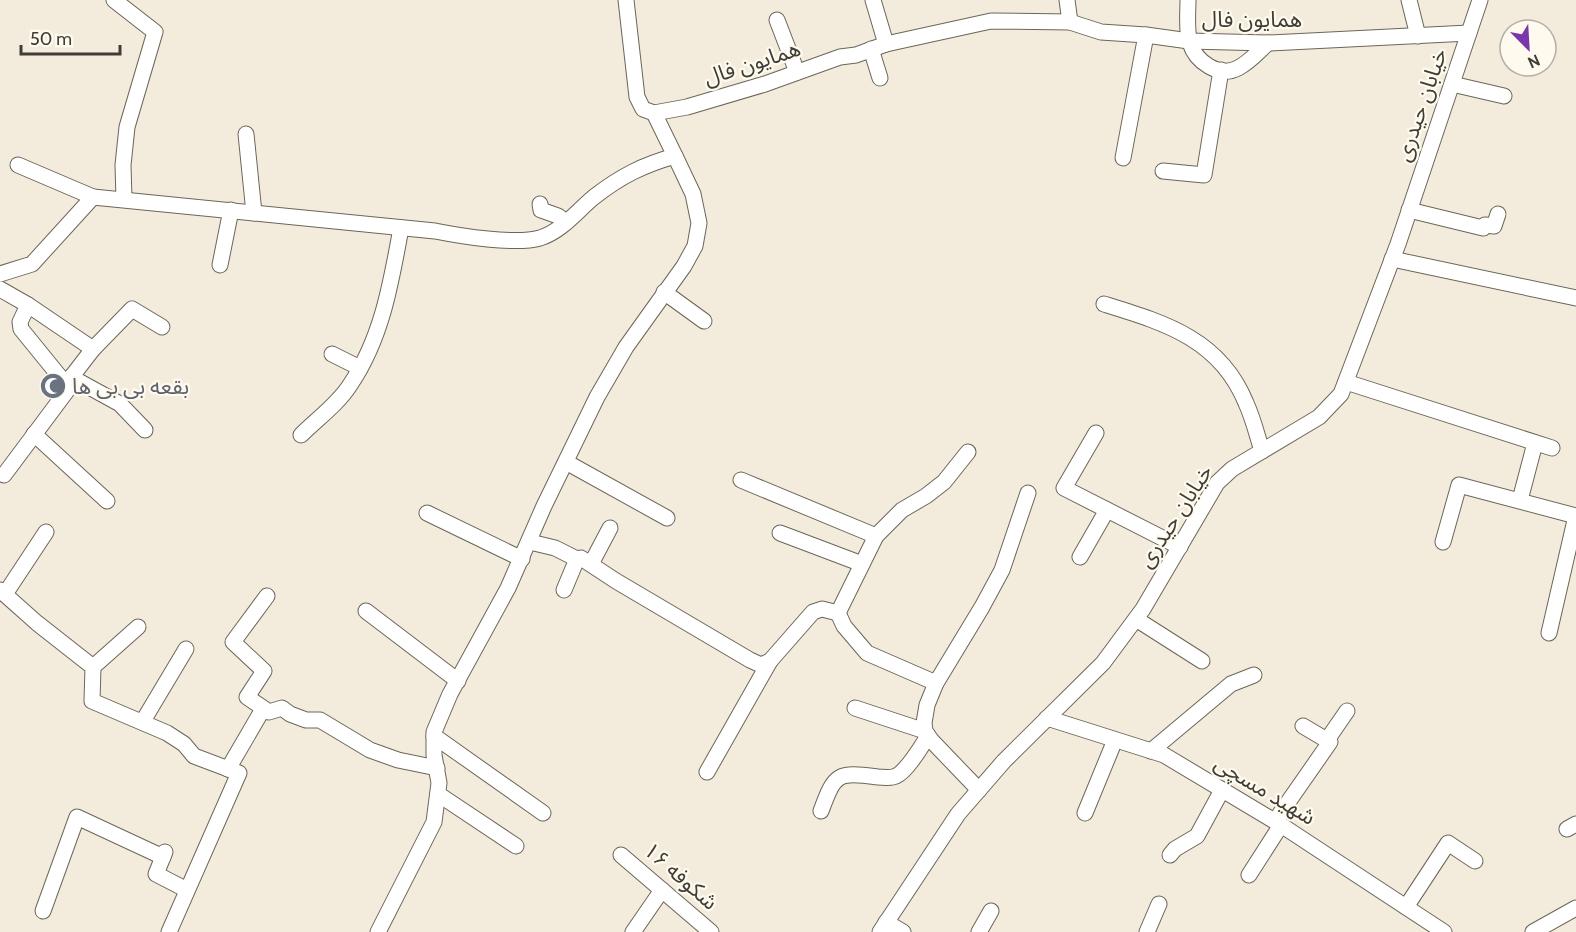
<svg xmlns="http://www.w3.org/2000/svg" width="1576" height="932" font-family="Cabin,'Noto Sans Arabic',sans-serif">
<rect width="100%" height="100%" fill="#f3ecdd"/>
<g fill="none" stroke-linecap="round" stroke-linejoin="round">
<g stroke="#6b6659" stroke-width="17">
<g id="minor">
<polyline points="114,0 155,32 127,127 123,165 124,199"/>
<polyline points="873,0 886,44"/>
<polyline points="1067,0 1070,22"/>
<path d="M 1188,0 C 1188,13 1186,31 1190,43 C 1196,62 1219,78 1238,68 C 1250,62 1258,52 1268,43"/>
<polyline points="1409,0 1418,36"/>
<polyline points="777,20 797,72"/>
<polyline points="871,49 880,78"/>
<polyline points="1452,84 1504,96"/>
<polyline points="654,113 687,107 765,84 840,57 856,55 886,44 991,21 1070,22 1101,32 1146,35 1189,41 1268,43 1469,33"/>
<polyline points="246,134 254,213"/>
<polyline points="1123,158 1146,35"/>
<polyline points="18,165 93,197"/>
<polyline points="1163,171 1204,175 1221,70"/>
<polyline points="540,204 541,210 558,216 566,222"/>
<polyline points="1409,210 1483,228 1485,225 1494,226 1498,214"/>
<polyline points="1392,259 1576,298"/>
<polyline points="220,265 231,210"/>
<path d="M 0,274 L 32,264 L 93,197 L 435,231 C 460,236 515,245 540,238 C 562,231 577,211 594,197 C 621,176 643,165 675,156 L 654,113 L 643,109 L 637,97 L 626,0"/>
<polyline points="0,289 28,305 20,322 21,329 69,388 4,475"/>
<polyline points="664,292 704,321"/>
<path d="M 1104,304 C 1165,323 1220,339 1246,403 C 1253,418 1257,435 1262,451"/>
<polyline points="28,305 93,349"/>
<polyline points="332,354 360,368"/>
<polyline points="71,377 120,404 145,430"/>
<polyline points="1346,382 1552,448"/>
<polyline points="66,384 93,349 132,309 162,327"/>
<polyline points="1096,433 1064,488 1180,547"/>
<polyline points="34,434 107,501"/>
<path d="M 301,435 C 317,419 338,404 350,385 C 382,338 391,283 401,228"/>
<polyline points="566,462 667,518"/>
<polyline points="741,480 876,536"/>
<polyline points="1520,500 1535,443"/>
<polyline points="427,513 522,559"/>
<polyline points="780,533 862,564"/>
<polyline points="530,542 555,548 577,559 581,558 616,581 750,660 761,665 770,661 813,612 822,609 838,613 876,536 902,510 926,496 944,482 968,452"/>
<polyline points="1443,542 1459,485 1576,516 1549,633"/>
<polyline points="1080,557 1107,510"/>
<polyline points="591,564 610,528"/>
<polyline points="0,590 37,623 93,667 92,701 167,733 184,744 194,756 239,773 169,932"/>
<polyline points="564,590 577,559"/>
<polyline points="5,594 46,532"/>
<polyline points="267,596 233,642 264,671 247,697 269,712 282,708 290,714 306,720 320,720 370,750 398,760 437,768"/>
<polyline points="366,611 458,681"/>
<polyline points="838,613 844,626 867,653 936,683"/>
<polyline points="1136,619 1202,661"/>
<polyline points="93,667 138,627"/>
<polyline points="855,708 925,731"/>
<polyline points="1047,718 1164,755 1281,825 1444,932"/>
<polyline points="143,721 186,649"/>
<polyline points="434,736 543,813"/>
<polyline points="1327,740 1347,711"/>
<polyline points="1151,751 1231,684 1254,675"/>
<polyline points="228,769 263,709"/>
<polyline points="707,772 770,661"/>
<polyline points="979,790 931,740 925,731 924,723 927,705 936,683 982,607 1002,570 1028,493"/>
<polyline points="438,794 516,846"/>
<path d="M 821,811 C 835,773 837,772 878,777 C 884,777 890,779 896,776 C 907,771 921,747 928,736"/>
<polyline points="1085,813 1115,740"/>
<polyline points="1275,821 1330,742 1303,726"/>
<polyline points="1567,829 1576,824"/>
<polyline points="165,852 156,874 187,890"/>
<polyline points="621,855 711,932"/>
<polyline points="1170,855 1175,849 1197,836 1222,790"/>
<polyline points="1249,875 1281,825"/>
<polyline points="1406,907 1448,843 1475,861"/>
<polyline points="43,911 77,817 163,857"/>
<polyline points="886,922 903,932"/>
<polyline points="378,932 434,822 439,783 434,755 434,732 450,694 508,588 544,506 597,397 626,347 684,266 695,246 699,223 693,194 675,156"/>
<polyline points="633,932 662,890"/>
<polyline points="880,932 958,814 1004,761 1103,663 1143,609 1217,483 1232,469 1319,417 1341,394 1398,244 1480,0"/>
<polyline points="979,932 991,911"/>
<polyline points="1147,932 1159,904"/>
<polyline points="1533,932 1576,908"/>
</g>
</g>
<use href="#minor" stroke="#fff" stroke-width="15"/>
</g>
<defs>
<g id="mosque-disc" transform="scale(1.35)"><circle r="9.5" fill="#6b7280" stroke="#fffaee"/><path d="M3.5-4.9A6 6 0 1 0 3.5 4.9A5 5 0 1 1 3.5-4.9Z" fill="#fff"/></g>
</defs>
<g fill-rule="evenodd">
<use href="#mosque-disc" x="53" y="386"/>
</g>
<g text-anchor="middle" dominant-baseline="central" stroke-width="4.5" stroke-linejoin="round" paint-order="stroke">
<g font-size="22" fill="#3f3d37" stroke="#fffaee">
<text x="1252" y="19">همایون فال</text>
<text transform="translate(752 63) rotate(-18)">همایون فال</text>
<text transform="translate(1421 105) rotate(-71)">خیابان حیدری</text>
<text transform="translate(1175 516) rotate(-57)">خیابان حیدری</text>
<text transform="translate(1265 790) rotate(31)">شهید مسچی</text>
<text transform="translate(681 876) rotate(41)">شکوفه ۱۶</text>
</g>
<g font-size="22" fill="#5b616d" stroke="#fffaee" text-anchor="start">
<text x="72" y="386">بقعه بی بی ها</text>
</g>
</g>
<g transform="translate(1528 48) rotate(156)"><circle r="28" fill="#fffaee" stroke="#b2aea5" stroke-width="1.5"/>
<path d="M0-4.5L10 22L0 15L-10 22Z" fill="#7a37ab"/>
<text y="-9" font-size="16" font-weight="bold" text-anchor="middle" fill="#3f3d37">N</text>
</g>
<path d="M21 45v9h99v-9" fill="none" stroke="#3f3d37" stroke-width="3"/>
<text x="30" y="45" font-size="18" fill="#3f3d37" stroke="#fffaee" stroke-width="4.5" paint-order="stroke">50 m</text>
</svg>
